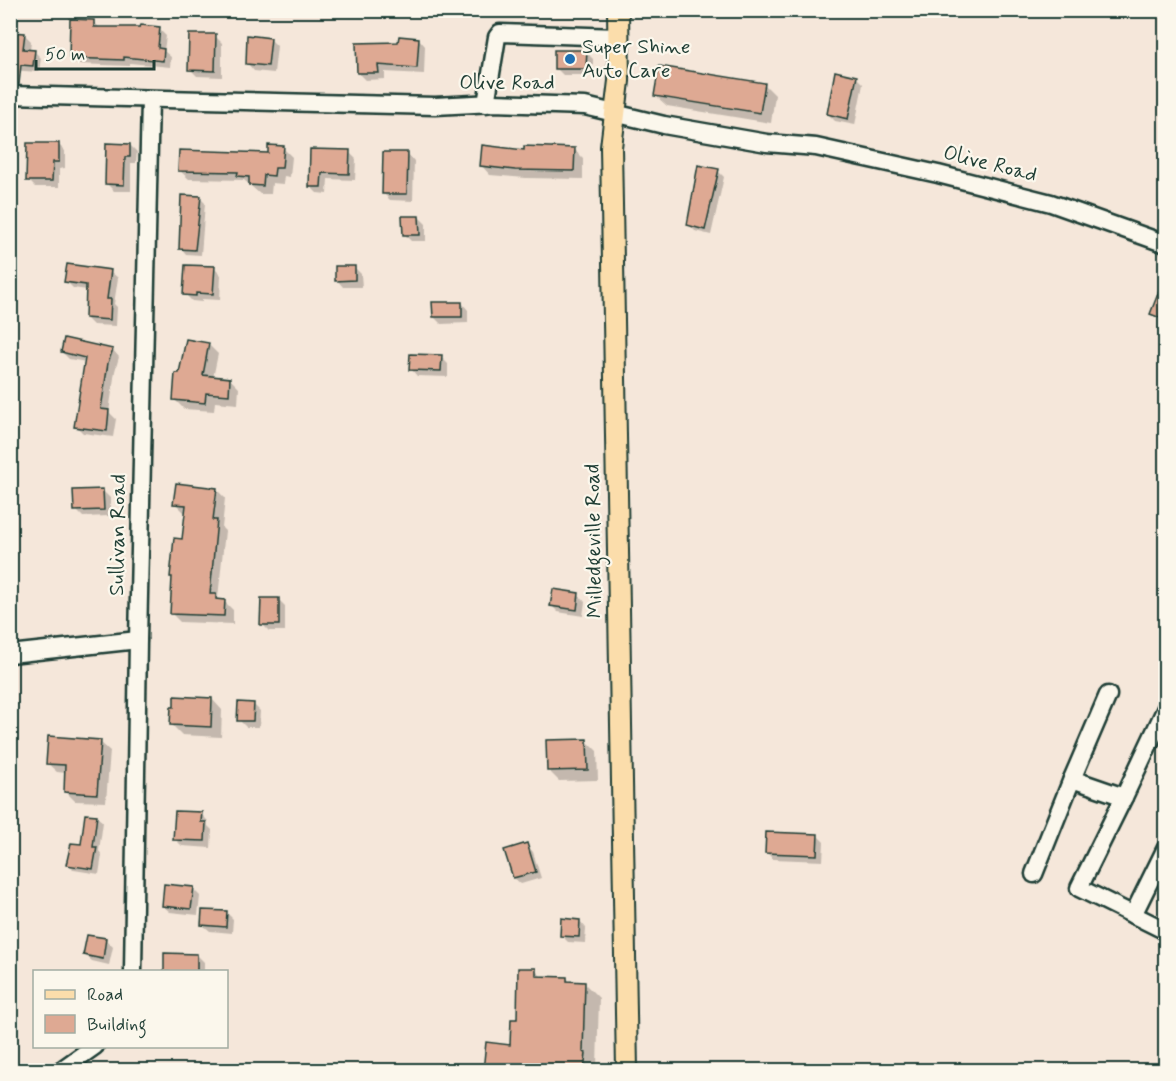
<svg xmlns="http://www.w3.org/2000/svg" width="1176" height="1081" font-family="Mynerve,sans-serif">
<rect width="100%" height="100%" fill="#f5e7da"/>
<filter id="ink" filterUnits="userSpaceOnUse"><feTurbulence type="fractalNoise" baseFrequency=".0167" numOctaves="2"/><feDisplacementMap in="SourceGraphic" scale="12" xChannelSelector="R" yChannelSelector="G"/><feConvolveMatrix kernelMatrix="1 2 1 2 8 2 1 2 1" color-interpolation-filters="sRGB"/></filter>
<g filter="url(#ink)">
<g fill="#0003">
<polygon points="93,21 100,28 159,29 166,36 164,51 171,57 170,67 130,63 130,66 77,64 70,57"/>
<polygon points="24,34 31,41 30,51 34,51 41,58 39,72 10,70"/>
<polygon points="215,36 222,43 222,77 197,76 190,69"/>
<polygon points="270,39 277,46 274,73 254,71 248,64"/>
<polygon points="419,39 425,46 424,74 385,72 385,79 365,80 358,73 400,43"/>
<polygon points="586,52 593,59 593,75 563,75 556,68"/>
<polygon points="856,77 863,84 855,125 835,121 828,114"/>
<polygon points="764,84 775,95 771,123 667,106 656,96"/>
<polygon points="58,144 65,151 65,168 59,169 59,187 35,187 28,180"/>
<polygon points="130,145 137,152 136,163 131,163 131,191 114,191 107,184"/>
<polygon points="283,148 292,157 290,177 284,176 283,184 272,183 271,194 260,194 244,180 189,179 179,170 269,155"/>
<polygon points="574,149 583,158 583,179 526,178 490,175 481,165 525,151"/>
<polygon points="311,151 349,152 356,159 355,180 328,179 327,194 317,193 310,186"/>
<polygon points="408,154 414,161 413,201 390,200 383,193"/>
<polygon points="718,171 724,177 711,235 695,231 689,225"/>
<polygon points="200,198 205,203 201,255 186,254 181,248"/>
<polygon points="419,217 426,224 426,241 411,241 404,234"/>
<polygon points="354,267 361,274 362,287 343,287 337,280"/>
<polygon points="214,268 221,275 220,300 202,299 202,302 192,301 185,294"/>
<polygon points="111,272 118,278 114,304 117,307 116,326 93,325 86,318 87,290 73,288 66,281"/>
<polygon points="462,303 468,310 468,323 441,324 434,317"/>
<polygon points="1166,303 1166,325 1151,313"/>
<polygon points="209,345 218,354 213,378 230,379 239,388 238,404 215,402 214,411 184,409 174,399 180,375"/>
<polygon points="113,350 119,357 115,371 109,412 116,419 113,437 83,433 76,426 86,362 69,359 62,352"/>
<polygon points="441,357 448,364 448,377 417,376 411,369"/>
<polygon points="216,489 225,498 222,528 225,531 218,598 224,601 233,610 233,624 180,622 172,614 186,512 184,512 175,503"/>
<polygon points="103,491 110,498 110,516 83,517 76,510"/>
<polygon points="579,595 585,602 583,616 558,612 551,605"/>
<polygon points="278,599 285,606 285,631 269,631 262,624"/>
<polygon points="212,699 222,710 221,737 182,735 172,725"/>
<polygon points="253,704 260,711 259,727 246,727 239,720"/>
<polygon points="586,740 597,751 598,780 559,781 549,771"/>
<polygon points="100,742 110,751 106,802 75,801 65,791 66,773 57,772 47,763"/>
<polygon points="201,814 208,821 208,826 212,830 211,848 182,846 175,839"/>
<polygon points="97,817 103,822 99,851 102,855 99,874 74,870 68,864 82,846"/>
<polygon points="817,835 824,842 823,861 773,859 766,852"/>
<polygon points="527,845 533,852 541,878 521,884 514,878"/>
<polygon points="193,889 200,896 198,915 170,912 163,906"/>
<polygon points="226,912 233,919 232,933 210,931 203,925"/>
<polygon points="580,921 586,928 585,943 568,942 561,935"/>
<polygon points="106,940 113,947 109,965 92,961 85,955"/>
<polygon points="197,955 204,962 204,972 166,972"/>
<polygon points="535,970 543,978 567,978 571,983 584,983 599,998 597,1066 599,1070 485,1070 511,1046"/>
</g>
<g fill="#dea993" stroke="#1f3d34" stroke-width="1.5">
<polygon points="70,19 94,20 94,27 140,27 141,25 160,27 158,48 164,49 163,61 124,57 124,60 69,58"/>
<polygon points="10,32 25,33 23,49 35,50 33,66 21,65 19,84 10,83"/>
<polygon points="189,34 216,34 215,71 188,70"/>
<polygon points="247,35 271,38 268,66 246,64"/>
<polygon points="399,36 419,38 417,68 378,65 379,73 357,73 356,43 398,42"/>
<polygon points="554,50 587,50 586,69 554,69"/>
<polygon points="659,66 765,83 760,113 654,96"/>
<polygon points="835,71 857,76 848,119 827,114"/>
<polygon points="27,143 59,143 59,162 53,162 52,181 26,181"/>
<polygon points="106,143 130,144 130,157 125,157 124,185 105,184"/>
<polygon points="268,145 284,146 282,168 275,168 274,176 264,175 263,186 249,185 249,177 237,176 238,172 178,171 179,150 268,153"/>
<polygon points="482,145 524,150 524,146 575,148 574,171 515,170 480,166"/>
<polygon points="310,149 350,150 349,174 322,173 321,187 309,187"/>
<polygon points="383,152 408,152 407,194 382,194"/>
<polygon points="698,165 719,169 705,230 687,225"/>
<polygon points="181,195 201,196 195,250 179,249"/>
<polygon points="402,216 419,216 420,235 403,235"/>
<polygon points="67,264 111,270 107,299 111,299 110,320 85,318 86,285 64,282"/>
<polygon points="185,265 215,266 213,294 196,293 196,296 183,295"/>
<polygon points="335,266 355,266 355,280 335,281"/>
<polygon points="1165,276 1166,276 1166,320 1150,314"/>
<polygon points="432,302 462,302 462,317 433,317"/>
<polygon points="64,338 113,349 108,363 101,409 109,410 107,431 74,427 85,358 61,352"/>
<polygon points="186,339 209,343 203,375 230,378 229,395 206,393 205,403 173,400 175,373 179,373"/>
<polygon points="410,354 442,355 441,371 409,370"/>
<polygon points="176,483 217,488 213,520 217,520 210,594 216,594 216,599 225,600 224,616 170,614 172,577 170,577 174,538 182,539 186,505 173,504"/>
<polygon points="103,489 104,510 74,511 73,490"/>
<polygon points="553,589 579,593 577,610 550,606"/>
<polygon points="261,598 279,598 279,625 260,625"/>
<polygon points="174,696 212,698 211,727 170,725 171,707 174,707"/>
<polygon points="238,702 254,703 253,721 237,721"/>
<polygon points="48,736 101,740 97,794 64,792 65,765 46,764"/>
<polygon points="587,739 588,770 547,771 546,740"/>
<polygon points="175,811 202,812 201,822 206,822 205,841 173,840"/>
<polygon points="85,814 97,815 93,847 97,847 93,869 66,865 71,843 81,844"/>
<polygon points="766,832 818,834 817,855 765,853"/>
<polygon points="527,843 536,872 513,878 504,850"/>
<polygon points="164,884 194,887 191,909 162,906"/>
<polygon points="202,910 227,911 226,927 201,925"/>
<polygon points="561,918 580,920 579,937 560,936"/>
<polygon points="87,935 106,938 103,959 83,955"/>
<polygon points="164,953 197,954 197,972 164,972"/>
<polygon points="518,968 536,968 536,976 567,977 567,981 585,982 583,1052 586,1053 584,1071 483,1071 486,1042 510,1045 511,1019 517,1019"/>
</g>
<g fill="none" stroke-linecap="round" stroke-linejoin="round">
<g stroke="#1f3d34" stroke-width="21">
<g id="minor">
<polyline points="10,95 435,106 493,103 585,106 664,125 767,143 816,147 938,174 1051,203 1166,244"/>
<polyline points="486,104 497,37 500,33 618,37"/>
<polyline points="10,654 138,640"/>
<polyline points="1072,779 1108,695"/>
<polyline points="1124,797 1166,708"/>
<polyline points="1034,874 1072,779 1124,797 1079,888 1166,931"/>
<polyline points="1133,915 1166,848"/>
<polyline points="133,972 138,640 150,99"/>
<polyline points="61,1070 95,1046"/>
</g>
</g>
<g stroke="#1f3d34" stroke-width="24">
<polyline id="major" points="618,10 619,81 611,147 627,1070"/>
</g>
<use href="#minor" stroke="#fbf7ec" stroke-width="16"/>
<use href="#major" stroke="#fbddab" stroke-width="20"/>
</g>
</g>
<circle fill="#1f6fb2" stroke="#fbf7ec" stroke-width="2" cx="570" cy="59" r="6"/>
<g text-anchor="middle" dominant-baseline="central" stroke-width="4.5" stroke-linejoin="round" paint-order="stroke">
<g font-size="21" fill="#1f3d34" stroke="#fbf7ec" text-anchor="start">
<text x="582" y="47">Super Shine<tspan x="582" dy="24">Auto Care</tspan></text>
</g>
<g font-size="21" fill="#1f3d34" stroke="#fbf7ec">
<text x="507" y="83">Olive Road</text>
<text transform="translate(990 164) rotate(14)">Olive Road</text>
<text transform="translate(118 535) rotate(-89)">Sullivan Road</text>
<text transform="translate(594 541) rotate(-91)">Milledgeville Road</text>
</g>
</g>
<rect width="1176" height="1081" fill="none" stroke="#fbf7ec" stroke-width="36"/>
<rect x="18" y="18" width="1140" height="1045" fill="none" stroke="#1f3d34" stroke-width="2" filter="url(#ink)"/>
<rect x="33" y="970" width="195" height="78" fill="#fbf7ec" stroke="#a3ada2" stroke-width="1.5"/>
<rect x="45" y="990" width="30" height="9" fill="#fbddab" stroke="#a3ada2" stroke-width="1.5"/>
<text x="87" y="1000" font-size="18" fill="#1f3d34">Road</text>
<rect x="45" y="1015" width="30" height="18" fill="#dea993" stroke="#a3ada2" stroke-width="1.5"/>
<text x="87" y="1030" font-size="18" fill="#1f3d34">Building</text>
<path d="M36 60v9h118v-9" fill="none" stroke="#1f3d34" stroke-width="3"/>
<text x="45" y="60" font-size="18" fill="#1f3d34" stroke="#fbf7ec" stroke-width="4.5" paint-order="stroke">50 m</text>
</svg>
